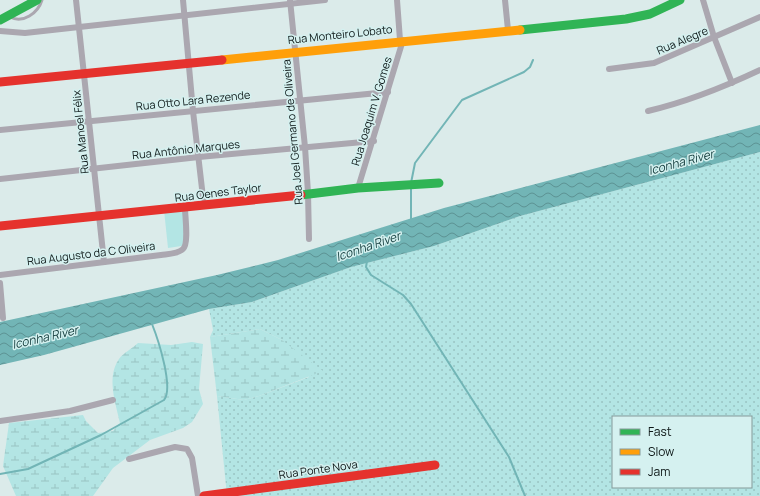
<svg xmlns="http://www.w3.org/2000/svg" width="760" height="496" font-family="Manrope,sans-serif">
<defs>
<pattern id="grass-dots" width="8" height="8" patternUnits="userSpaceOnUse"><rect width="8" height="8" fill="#b3e5e4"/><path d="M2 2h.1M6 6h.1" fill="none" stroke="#99c4c3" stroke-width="1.8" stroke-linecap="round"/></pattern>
<pattern id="wetland-marsh" width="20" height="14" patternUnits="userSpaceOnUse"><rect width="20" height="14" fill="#b3e5e4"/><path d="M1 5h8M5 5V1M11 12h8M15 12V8" fill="none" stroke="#99c4c3"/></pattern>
<pattern id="water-waves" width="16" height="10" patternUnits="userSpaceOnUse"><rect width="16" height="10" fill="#72b5b6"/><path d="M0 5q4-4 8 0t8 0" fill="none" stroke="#5c9293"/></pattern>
</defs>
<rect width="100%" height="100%" fill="#dbebea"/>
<path fill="url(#grass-dots)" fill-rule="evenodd" d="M 760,152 L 760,496 L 227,496 L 217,396 L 244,400 L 259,396 L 309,377 L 282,340 L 260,329 L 210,337 L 213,330 L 209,309 L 252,302 L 351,267 L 434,246 L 520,216 ZM 613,417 L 751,417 L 751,487 L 613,487 Z"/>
<g fill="url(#wetland-marsh)">
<polygon points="260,329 282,340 323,371 259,396 244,400 217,396 210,337"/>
<path d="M 192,342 L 203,344 L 199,389 L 203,404 L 192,422 L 183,428 L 150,440 L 113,468 L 93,496 L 16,496 L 3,466 L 9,423 L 83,415 L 86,421 L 98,433 L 113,431 L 120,423 C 116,404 106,377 119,359 C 124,352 132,349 138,343 L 171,345 Z"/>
</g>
<polygon fill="#b3e5e4" points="187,206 188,245 168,248 164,210"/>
<polygon fill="url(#water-waves)" points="760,125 760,152 520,216 434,246 351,267 252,302 209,309 44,355 0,365 0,322 217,275 278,260 444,208"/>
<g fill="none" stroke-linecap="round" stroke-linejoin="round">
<g stroke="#72b5b6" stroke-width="2">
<polyline points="411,183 415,163 462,100 524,72 530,67 533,60"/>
<polyline points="411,187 411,221"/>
<polyline points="367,261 366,267 371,275 403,295 411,304 509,457 525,496"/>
<path d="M 0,474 L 28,469 L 101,435 L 164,400 C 174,388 158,339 152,324"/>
</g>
<path stroke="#aba7b0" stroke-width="3" d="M 10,17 C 23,24 38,13 42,0"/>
<g stroke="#aba7b0" stroke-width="6">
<polyline points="76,0 104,262"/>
<polyline points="183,0 193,111 204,206"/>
<polyline points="290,0 305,147 308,193 309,239"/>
<polyline points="397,0 400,40"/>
<polyline points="505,0 508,30"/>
<polyline points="703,0 714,37 732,83"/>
<polyline points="0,31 25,33 325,0"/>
<polyline points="609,69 654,63 760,17"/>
<path d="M 648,111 C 687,102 724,87 760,70"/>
<polyline points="0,130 388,92"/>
<polyline points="0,179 199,157 374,141"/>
<polyline points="358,188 403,40"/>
<path d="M 0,275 L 161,255 C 168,254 178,254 183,249 C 189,244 185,216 185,208"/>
<polyline points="0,283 3,318"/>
<polyline points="0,421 70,411 113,400"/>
<polyline points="129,459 175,447 187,449 192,458 198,496"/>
</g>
<g stroke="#30b455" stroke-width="9">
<polyline points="0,20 37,0"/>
<polyline points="520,30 626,19 650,14 680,0"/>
<polyline points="301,195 358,188 439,183"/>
</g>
<polyline stroke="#ff9f0a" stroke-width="9" points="222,60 520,30"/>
<g stroke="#e5322d" stroke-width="9">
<polyline points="0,82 222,60"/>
<polyline points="0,226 301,195"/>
<polyline points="204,496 435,465"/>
</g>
</g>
<g text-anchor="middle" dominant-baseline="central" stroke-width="3" stroke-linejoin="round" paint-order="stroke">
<g font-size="11" fill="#0d1717" stroke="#d5f1f0">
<text transform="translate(340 34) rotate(-6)">Rua Monteiro Lobato</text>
<text transform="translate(682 40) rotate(-23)">Rua Alegre</text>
<text transform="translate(193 100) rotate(-6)">Rua Otto Lara Rezende</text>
<text transform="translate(371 111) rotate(-73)">Rua Joaquim V. Gomes</text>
<text transform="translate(80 132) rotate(-96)">Rua Manoel Félix</text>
<text transform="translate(292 132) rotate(-95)">Rua Joel Germano de Oliveira</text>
<text transform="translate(186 149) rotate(-6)">Rua Antônio Marques</text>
<text transform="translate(218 192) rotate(-7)">Rua Oenes Taylor</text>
<text transform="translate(91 253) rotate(-7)">Rua Augusto da C Oliveira</text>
<text transform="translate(318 469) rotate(-8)">Rua Ponte Nova</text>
</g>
<g font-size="12" font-style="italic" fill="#184141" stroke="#d5f1f0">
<text transform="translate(681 162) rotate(-15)">Iconha River</text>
<text transform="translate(368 246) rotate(-19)">Iconha River</text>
<text transform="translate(45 337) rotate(-13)">Iconha River</text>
</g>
</g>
<rect x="612" y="416" width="140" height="72" fill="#d5f1f0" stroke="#859a99"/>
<rect x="620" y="429" width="20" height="6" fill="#30b455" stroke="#859a99"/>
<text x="648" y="436" font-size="12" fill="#0d1717">Fast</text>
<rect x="620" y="449" width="20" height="6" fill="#ff9f0a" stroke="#859a99"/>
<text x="648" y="456" font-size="12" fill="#0d1717">Slow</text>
<rect x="620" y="469" width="20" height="6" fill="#e5322d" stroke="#859a99"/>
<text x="648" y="476" font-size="12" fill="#0d1717">Jam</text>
</svg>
